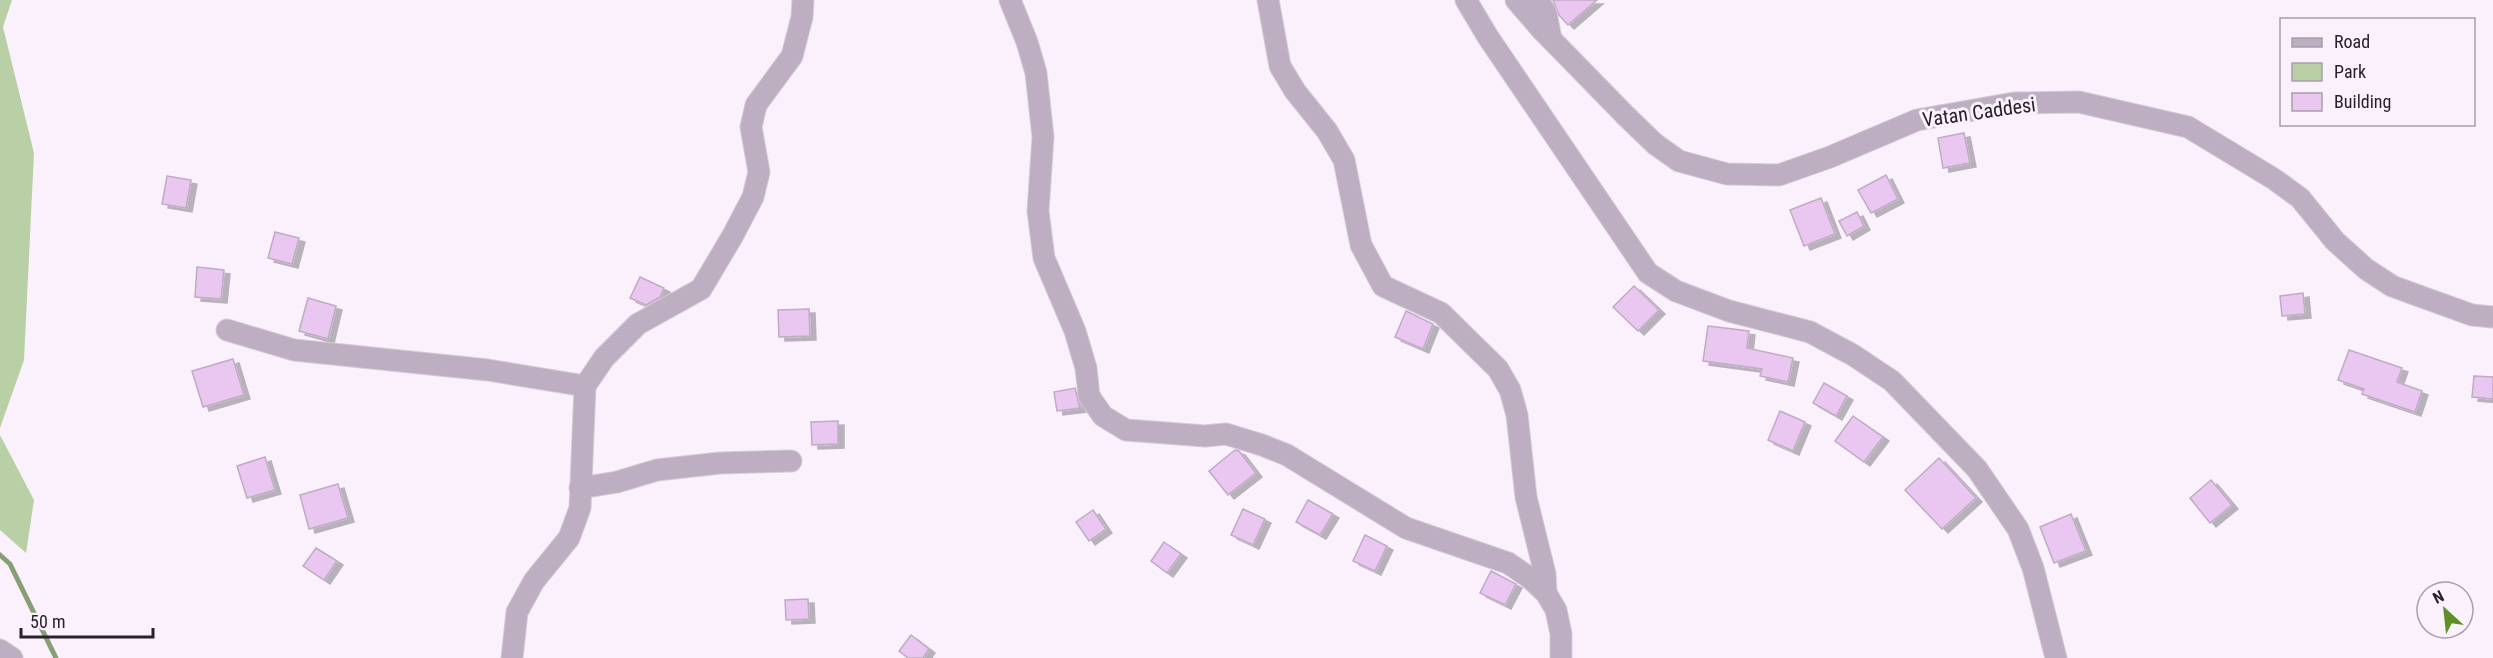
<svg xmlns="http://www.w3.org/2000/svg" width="2493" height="658" font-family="'Roboto Condensed',sans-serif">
<defs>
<filter id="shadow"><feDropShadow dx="6" dy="4" stdDeviation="0" flood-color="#0004"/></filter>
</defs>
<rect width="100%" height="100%" fill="#faf1fc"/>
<g fill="#b9d0a7">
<polygon points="0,0 12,0 3,27 34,153 24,360 0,428"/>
<polygon points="0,435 34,500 26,553 0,530"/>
</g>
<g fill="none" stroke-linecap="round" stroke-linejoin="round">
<polyline stroke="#879f74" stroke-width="5" points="0,555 10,564 56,658"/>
</g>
<g fill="#e9c7f1" stroke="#bfabc4" stroke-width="1.5" filter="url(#shadow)">
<polygon points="1553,0 1597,0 1568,25 1559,15"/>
<polygon points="1964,133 1970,163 1943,168 1938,138"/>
<polygon points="1886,175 1898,199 1871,213 1858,190"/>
<polygon points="167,176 191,180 186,208 162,204"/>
<polygon points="1821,198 1835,234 1804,246 1790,210"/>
<polygon points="1857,212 1864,226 1847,236 1839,221"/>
<polygon points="275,232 299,238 292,264 268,258"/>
<polygon points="197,267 224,270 221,299 195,297"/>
<polygon points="640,277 664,288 660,297 646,305 630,298"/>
<polygon points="1634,286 1659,310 1638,331 1613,307"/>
<polygon points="2303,293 2305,314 2282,316 2280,296"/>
<polygon points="308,298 336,306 328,339 299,331"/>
<polygon points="809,309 810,336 779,337 778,310"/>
<polygon points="1406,311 1433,324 1423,349 1395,337"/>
<polygon points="1708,326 1749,331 1747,348 1793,358 1788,382 1760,376 1762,369 1703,361"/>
<polygon points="2349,350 2402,368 2397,382 2422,391 2415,412 2362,394 2364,389 2338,380"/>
<polygon points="233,359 244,395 203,407 192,371"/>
<polygon points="2474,376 2493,377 2493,399 2472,397"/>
<polygon points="1824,383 1847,396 1836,416 1813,403"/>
<polygon points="1075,388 1080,408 1057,411 1054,392"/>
<polygon points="1780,411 1805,422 1793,451 1768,440"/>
<polygon points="1853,416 1883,437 1864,462 1835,441"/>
<polygon points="838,421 838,444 812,445 811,422"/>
<polygon points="1235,450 1239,451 1256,473 1228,495 1209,471"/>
<polygon points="265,457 275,490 247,498 237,466"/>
<polygon points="1939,458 1976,498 1942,529 1905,490"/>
<polygon points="2211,480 2232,505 2210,523 2190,498"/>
<polygon points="338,484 348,518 309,529 300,495"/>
<polygon points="1308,500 1333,514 1320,535 1296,522"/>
<polygon points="1243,509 1265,519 1253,545 1231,535"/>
<polygon points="1093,510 1106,529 1089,541 1076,522"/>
<polygon points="2071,514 2086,551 2054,563 2040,527"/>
<polygon points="1365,535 1387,546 1375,571 1353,561"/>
<polygon points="1164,542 1181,554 1167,573 1151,561"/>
<polygon points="316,548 337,561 324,580 303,566"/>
<polygon points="1491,571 1516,584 1505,605 1480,593"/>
<polygon points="808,599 809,619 786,620 785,600"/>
<polygon points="911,635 929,649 923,658 908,658 899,651"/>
</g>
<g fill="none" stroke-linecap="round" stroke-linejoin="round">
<g stroke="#d4ccd6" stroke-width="23">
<g id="minor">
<polyline points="1010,0 1027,42 1036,73 1043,137 1038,211 1044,258 1075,331 1086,368 1089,396 1103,416 1126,430 1205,436 1226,434 1262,445 1287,455 1406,528 1508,563 1530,578 1546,593 1556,610 1561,634 1561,658"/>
<polyline points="1268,0 1280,66 1295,91 1327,131 1344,160 1361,245 1383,286 1441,313 1498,369 1510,390 1517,415 1526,497 1545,574 1546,593"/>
<polyline points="1466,0 1488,37 1648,273 1676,291 1729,311 1810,332 1853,355 1892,381 1977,469 2018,529 2033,568 2056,658"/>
<polyline points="1516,0 1542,30 1626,116 1655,144 1679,161 1727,174 1779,175 1830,157 1917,120 2014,103 2079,102 2188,127 2274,179 2300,198 2335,241 2366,269 2392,286 2411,293 2472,315 2493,317"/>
<polyline points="1538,0 1546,13 1551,39"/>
<polyline points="227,330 294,350 488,370 585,386"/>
<polyline points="580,488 617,482 657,470 720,463 791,461"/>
<polyline points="0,650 12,658"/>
<polyline points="512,658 517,612 534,581 569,538 580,508 585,386 604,358 638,324 701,289 732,237 753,197 759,172 751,127 756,105 792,56 802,17 803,0"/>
</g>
</g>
<use href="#minor" stroke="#bdaec1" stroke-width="21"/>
</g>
<g text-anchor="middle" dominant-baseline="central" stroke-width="6" stroke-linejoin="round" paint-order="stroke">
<g font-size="20" fill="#28212a" stroke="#faf1fc">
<text transform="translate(1979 112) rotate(-8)">Vatan Caddesi</text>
</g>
</g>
<rect x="2280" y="18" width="195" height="108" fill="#faf1fc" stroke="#a69ea8" stroke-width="1.5"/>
<rect x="2292" y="38" width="30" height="9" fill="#bdaec1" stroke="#a69ea8" stroke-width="1.5"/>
<text x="2334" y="48" font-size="18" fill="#28212a">Road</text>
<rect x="2292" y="63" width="30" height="18" fill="#b9d0a7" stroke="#a69ea8" stroke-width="1.5"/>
<text x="2334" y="78" font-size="18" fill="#28212a">Park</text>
<rect x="2292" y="93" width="30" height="18" fill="#e9c7f1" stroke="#a69ea8" stroke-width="1.5"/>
<text x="2334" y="108" font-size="18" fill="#28212a">Building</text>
<g transform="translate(2445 610) rotate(333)"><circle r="28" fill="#faf1fc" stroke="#a69ea8" stroke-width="1.5"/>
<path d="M0-4.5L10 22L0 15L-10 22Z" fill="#5f9028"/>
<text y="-9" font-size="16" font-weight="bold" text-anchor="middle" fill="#28212a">N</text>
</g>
<path d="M21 628v9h132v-9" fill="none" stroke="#28212a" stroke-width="3"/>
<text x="30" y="628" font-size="18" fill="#28212a" stroke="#faf1fc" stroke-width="4.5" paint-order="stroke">50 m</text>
</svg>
